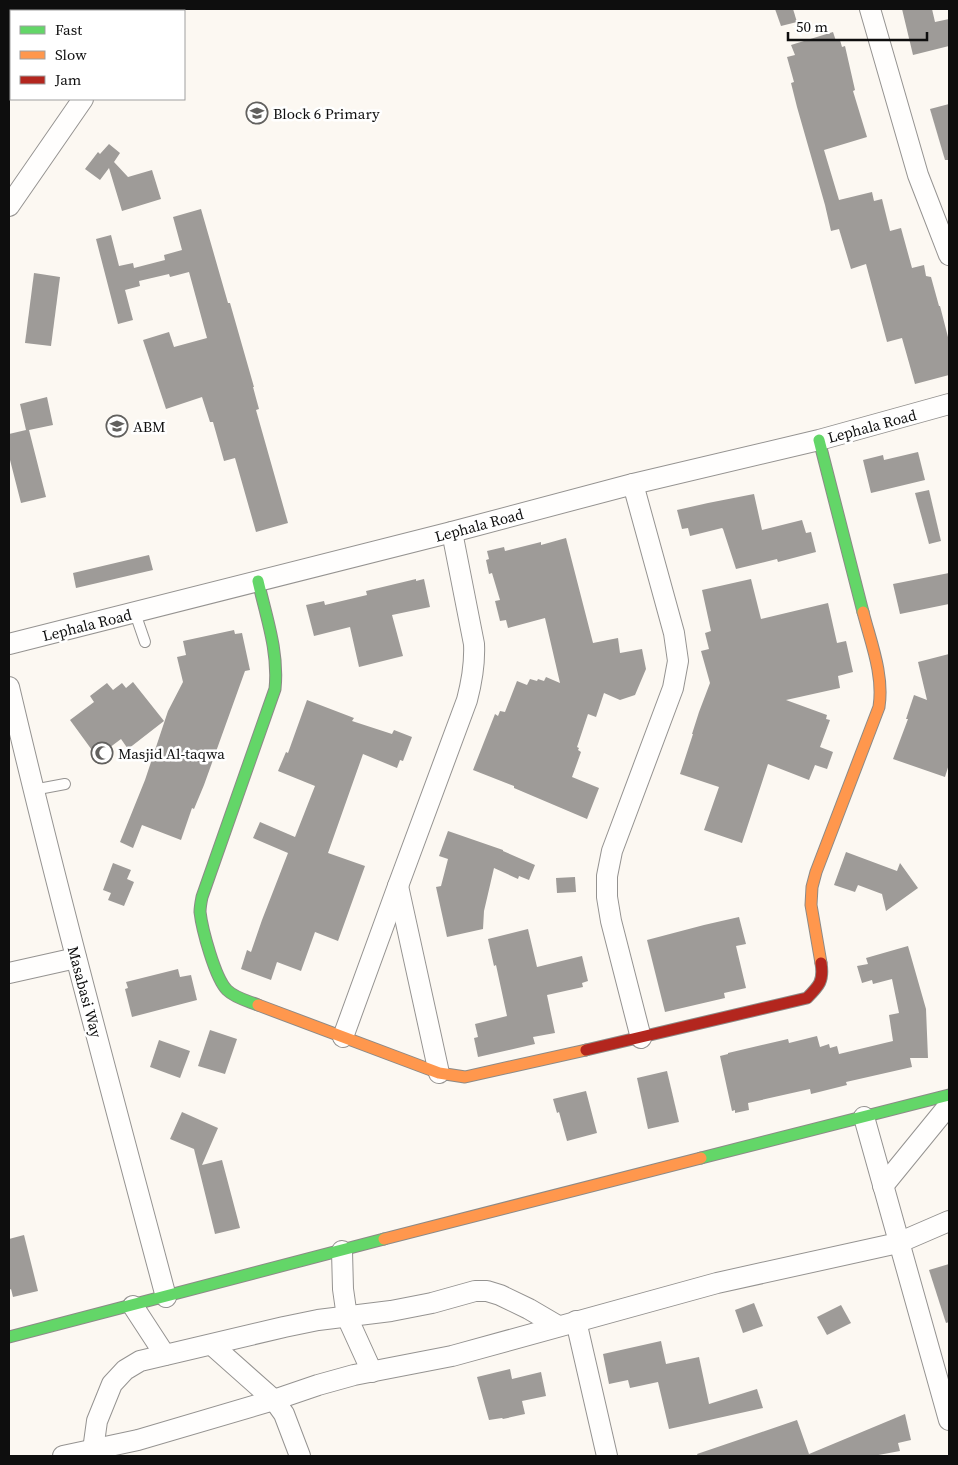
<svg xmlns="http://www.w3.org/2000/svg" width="958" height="1465" font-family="'Source Serif 4',serif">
<rect width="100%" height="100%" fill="#fcf8f2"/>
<g fill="#9e9b98">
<polygon points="775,9 793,9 797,22 781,26"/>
<polygon points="902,9 932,9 935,22 949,19 949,46 913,55"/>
<polygon points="833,32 836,41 840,40 842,47 845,46 855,90 853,91 867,137 824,150 839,200 872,192 874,201 882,199 890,231 901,228 912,268 924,265 926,276 931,277 939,306 940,306 949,341 949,375 915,384 902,338 887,342 866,264 851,269 839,229 831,231 825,205 797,107 791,83 794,82 787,57 795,55 791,45"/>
<polygon points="949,104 949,160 945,160 930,109"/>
<polygon points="109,144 120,153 114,162 128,177 152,170 161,199 122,211 109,168 100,180 85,169 98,152 100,154"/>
<polygon points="201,209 228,303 230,303 254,387 253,387 259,409 256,410 288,523 256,532 235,458 224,461 213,422 210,422 202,397 166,409 143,340 169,332 174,347 207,338 189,272 170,277 169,274 139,281 140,286 125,290 133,320 118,324 96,239 111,235 119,266 133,263 134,268 165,260 164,255 182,250 173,217"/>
<polygon points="34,273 60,277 51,346 25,343"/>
<polygon points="47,397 53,425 29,430 46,497 21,503 9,456 9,434 26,430 20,404"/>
<polygon points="918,452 925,480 871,493 863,460 883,455 884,460"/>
<polygon points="929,490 941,541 929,544 915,493"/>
<polygon points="754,494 762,530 802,520 806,533 811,532 816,552 778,562 777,559 736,569 723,529 722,528 690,536 688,528 682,529 677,510 708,503"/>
<polygon points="566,538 593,643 618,638 620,653 642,649 646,669 635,695 620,700 604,693 596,717 588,714 577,747 579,748 578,750 581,752 572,777 599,788 587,819 514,788 514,786 473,770 495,714 498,716 500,711 505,712 517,681 527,685 530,679 537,681 538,679 544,681 546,677 560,683 545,618 508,628 506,620 500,621 495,601 500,600 492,573 489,574 486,560 489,559 487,551 504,547 505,551 541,542 541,545"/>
<polygon points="149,555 153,570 76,588 73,573"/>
<polygon points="949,573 949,604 900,614 893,584"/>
<polygon points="416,579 416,581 424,579 430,607 392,615 403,656 359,667 350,627 314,636 306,605 324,601 325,605 367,595 366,591"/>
<polygon points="751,579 761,619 828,603 837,643 846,641 853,672 838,676 840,688 786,700 827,715 826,719 830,720 820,747 833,752 827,769 815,765 809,780 768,764 742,843 704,830 719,787 680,774 693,734 692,734 699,712 710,683 701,651 709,649 705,633 711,631 702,590"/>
<polygon points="234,630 235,634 242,633 250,670 245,671 204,785 194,809 192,808 181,840 142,825 133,848 120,842 145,780 168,711 183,682 177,657 186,655 183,641"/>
<polygon points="949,654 949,764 945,777 893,759 908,719 906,719 914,695 927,700 918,662"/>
<polygon points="133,682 164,721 128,749 121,739 97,757 70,720 94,702 90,696 107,683 113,690 122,683 126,688"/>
<polygon points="307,700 354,718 352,721 392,734 394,730 412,737 403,761 400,760 397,768 363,754 328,853 365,866 338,941 315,932 301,971 277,962 271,980 241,969 247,950 251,952 262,920 288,853 253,838 260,822 295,837 315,786 278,771 286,752 288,753"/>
<polygon points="448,831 503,850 503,851 535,865 529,880 519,876 518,879 494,868 484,911 483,929 447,937 436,887 441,886 448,859 439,856"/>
<polygon points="846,852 897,871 900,863 918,888 886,911 882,894 858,885 855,892 834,885"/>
<polygon points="113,863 131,870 127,879 134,882 124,906 108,900 111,893 103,890"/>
<polygon points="575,877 576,892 557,893 556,878"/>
<polygon points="739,917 746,944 736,946 746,988 724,993 725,998 665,1012 647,940 704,925"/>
<polygon points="528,929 537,967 582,956 588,981 582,983 583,987 547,995 555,1033 533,1037 535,1044 478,1057 474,1038 478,1037 475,1024 507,1016 496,965 494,966 488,939"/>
<polygon points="908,946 926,1009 928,1058 910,1058 912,1067 846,1082 847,1085 811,1094 810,1089 748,1103 749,1110 735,1113 735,1110 732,1111 720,1056 728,1054 728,1053 788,1039 789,1043 817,1036 820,1047 829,1044 830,1048 837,1046 839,1054 893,1041 889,1015 899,1013 892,979 873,984 872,980 862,983 857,966 868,964 866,958"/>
<polygon points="178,969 180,977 191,975 197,1000 132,1017 125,989 128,988 126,982"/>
<polygon points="210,1030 237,1039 225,1074 198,1066"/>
<polygon points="159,1040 190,1051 180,1078 150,1067"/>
<polygon points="667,1071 679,1122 648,1129 637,1078"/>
<polygon points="586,1091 597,1133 567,1141 559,1112 557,1113 553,1099"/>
<polygon points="182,1112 218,1128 202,1165 222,1160 240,1228 215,1234 194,1149 170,1139"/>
<polygon points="24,1235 38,1291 13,1297 11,1289 9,1290 9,1239"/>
<polygon points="949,1264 949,1322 946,1323 929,1270"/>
<polygon points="754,1303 763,1326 743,1333 735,1310"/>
<polygon points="841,1305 851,1323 827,1335 817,1317"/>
<polygon points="661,1341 666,1364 699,1357 709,1404 757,1389 763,1408 669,1429 658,1382 630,1388 628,1380 609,1384 603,1354"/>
<polygon points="510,1369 512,1379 541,1372 546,1396 522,1401 525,1414 503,1419 502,1418 489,1420 477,1377"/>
<polygon points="905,1414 911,1440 898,1443 900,1451 873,1456 698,1456 697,1454 797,1420 809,1454"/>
</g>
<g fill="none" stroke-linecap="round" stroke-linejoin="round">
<g stroke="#959391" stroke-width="12">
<g id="lane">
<polyline points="135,613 145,642"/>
<polyline points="33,790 65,784"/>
</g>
</g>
<g stroke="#959391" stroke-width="22">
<g id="street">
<polyline points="136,9 140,11"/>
<polyline points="870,9 918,175 949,255"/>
<polyline points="9,206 83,99"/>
<polyline points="633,484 674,633 678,661 673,688 612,851 607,876 607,897 611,921 641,1038"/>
<polyline points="9,644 452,532 633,484 819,440 949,404"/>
<path d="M 9,687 C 57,891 112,1094 166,1297"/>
<polyline points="398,886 439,1073"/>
<polyline points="9,973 76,958"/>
<path d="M 343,1037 L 398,886 L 467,700 C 472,681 475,664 474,644 L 452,532"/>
<polyline points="864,1117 949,1420"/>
<polyline points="883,1186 949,1105"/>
<polyline points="342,1251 343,1289 347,1317 372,1372"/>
<polyline points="133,1306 165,1355"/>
<polyline points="576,1321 607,1456"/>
<polyline points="212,1345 274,1400 284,1414 300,1456"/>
<polyline points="93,1450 97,1421 112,1384 125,1370 140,1361 284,1327 318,1320 391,1311 432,1303 475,1291 487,1291 500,1295 529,1309 558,1326"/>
<polyline points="63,1456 138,1440 274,1400 318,1385 354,1375 452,1356 717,1283 898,1243 949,1221"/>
</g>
</g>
<g stroke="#8c8a87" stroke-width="13">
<g id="fast">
<polyline points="819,440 863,612"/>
<path d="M 258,581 C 266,616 279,652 275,689 L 202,897 C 201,902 200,907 200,912 C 202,929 215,978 227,990 C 235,998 248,1001 258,1005"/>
<polyline points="701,1158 949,1095"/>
<polyline points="9,1337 384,1239"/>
</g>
</g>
<g stroke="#8c8a87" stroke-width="13">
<g id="slow">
<path d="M 821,963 L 811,905 L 812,887 L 816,872 L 879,707 C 884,675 871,643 863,612"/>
<polyline points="258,1005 439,1073 465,1077 586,1050"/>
<polyline points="384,1239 701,1158"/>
</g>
</g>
<g stroke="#8c8a87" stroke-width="13">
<path id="jam" d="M 586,1050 L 807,998 C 819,986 824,981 821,963"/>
</g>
<use href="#lane" stroke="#fffefd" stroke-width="10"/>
<use href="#street" stroke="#fffefd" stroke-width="20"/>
<use href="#fast" stroke="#63d668" stroke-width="11"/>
<use href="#slow" stroke="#ff974d" stroke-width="11"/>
<use href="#jam" stroke="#b3261e" stroke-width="11"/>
</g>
<defs>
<g id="school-ring" transform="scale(1.125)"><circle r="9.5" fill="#fff" stroke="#61605e" stroke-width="1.5"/><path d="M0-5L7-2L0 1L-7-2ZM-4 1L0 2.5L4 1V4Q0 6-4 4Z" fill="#61605e"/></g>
<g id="university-ring" transform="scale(1.125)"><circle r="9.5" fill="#fff" stroke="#61605e" stroke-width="1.5"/><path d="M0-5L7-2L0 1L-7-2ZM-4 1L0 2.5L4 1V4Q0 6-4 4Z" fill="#61605e"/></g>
<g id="mosque-ring" transform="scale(1.125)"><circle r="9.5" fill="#fff" stroke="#61605e" stroke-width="1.5"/><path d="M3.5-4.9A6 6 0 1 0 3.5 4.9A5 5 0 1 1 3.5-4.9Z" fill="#61605e"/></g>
</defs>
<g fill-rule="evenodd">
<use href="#school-ring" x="257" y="113"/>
<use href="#university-ring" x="117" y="426"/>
<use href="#mosque-ring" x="102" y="753"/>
</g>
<g text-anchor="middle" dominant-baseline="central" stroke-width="5" stroke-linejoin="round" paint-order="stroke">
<g font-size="15" fill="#0e0e0e" stroke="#fff" text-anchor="start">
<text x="273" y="113">Block 6 Primary</text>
<text x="133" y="426">ABM</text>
<text x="118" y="753">Masjid Al-taqwa</text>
</g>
<g font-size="15" fill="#0e0e0e" stroke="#fff">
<text transform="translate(872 426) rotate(-15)">Lephala Road</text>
<text transform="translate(479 525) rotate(-15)">Lephala Road</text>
<text transform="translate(87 625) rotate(-14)">Lephala Road</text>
<text transform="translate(85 992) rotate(75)">Masabasi Way</text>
</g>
</g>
<rect width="958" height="1465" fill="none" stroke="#0e0e0e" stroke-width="20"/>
<rect x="10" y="10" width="175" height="90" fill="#ffffff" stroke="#9f9f9f"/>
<rect x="20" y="26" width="25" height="8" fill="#63d668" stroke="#9f9f9f"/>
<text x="55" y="35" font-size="15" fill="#0e0e0e">Fast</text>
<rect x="20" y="51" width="25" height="8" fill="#ff974d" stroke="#9f9f9f"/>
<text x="55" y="60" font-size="15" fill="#0e0e0e">Slow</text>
<rect x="20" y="76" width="25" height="8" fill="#b3261e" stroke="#9f9f9f"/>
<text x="55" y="85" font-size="15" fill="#0e0e0e">Jam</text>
<path d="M788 32v8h139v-8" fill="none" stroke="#0e0e0e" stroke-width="2.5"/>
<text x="796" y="32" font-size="15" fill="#0e0e0e" stroke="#ffffff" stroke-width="4" paint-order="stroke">50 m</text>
</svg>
